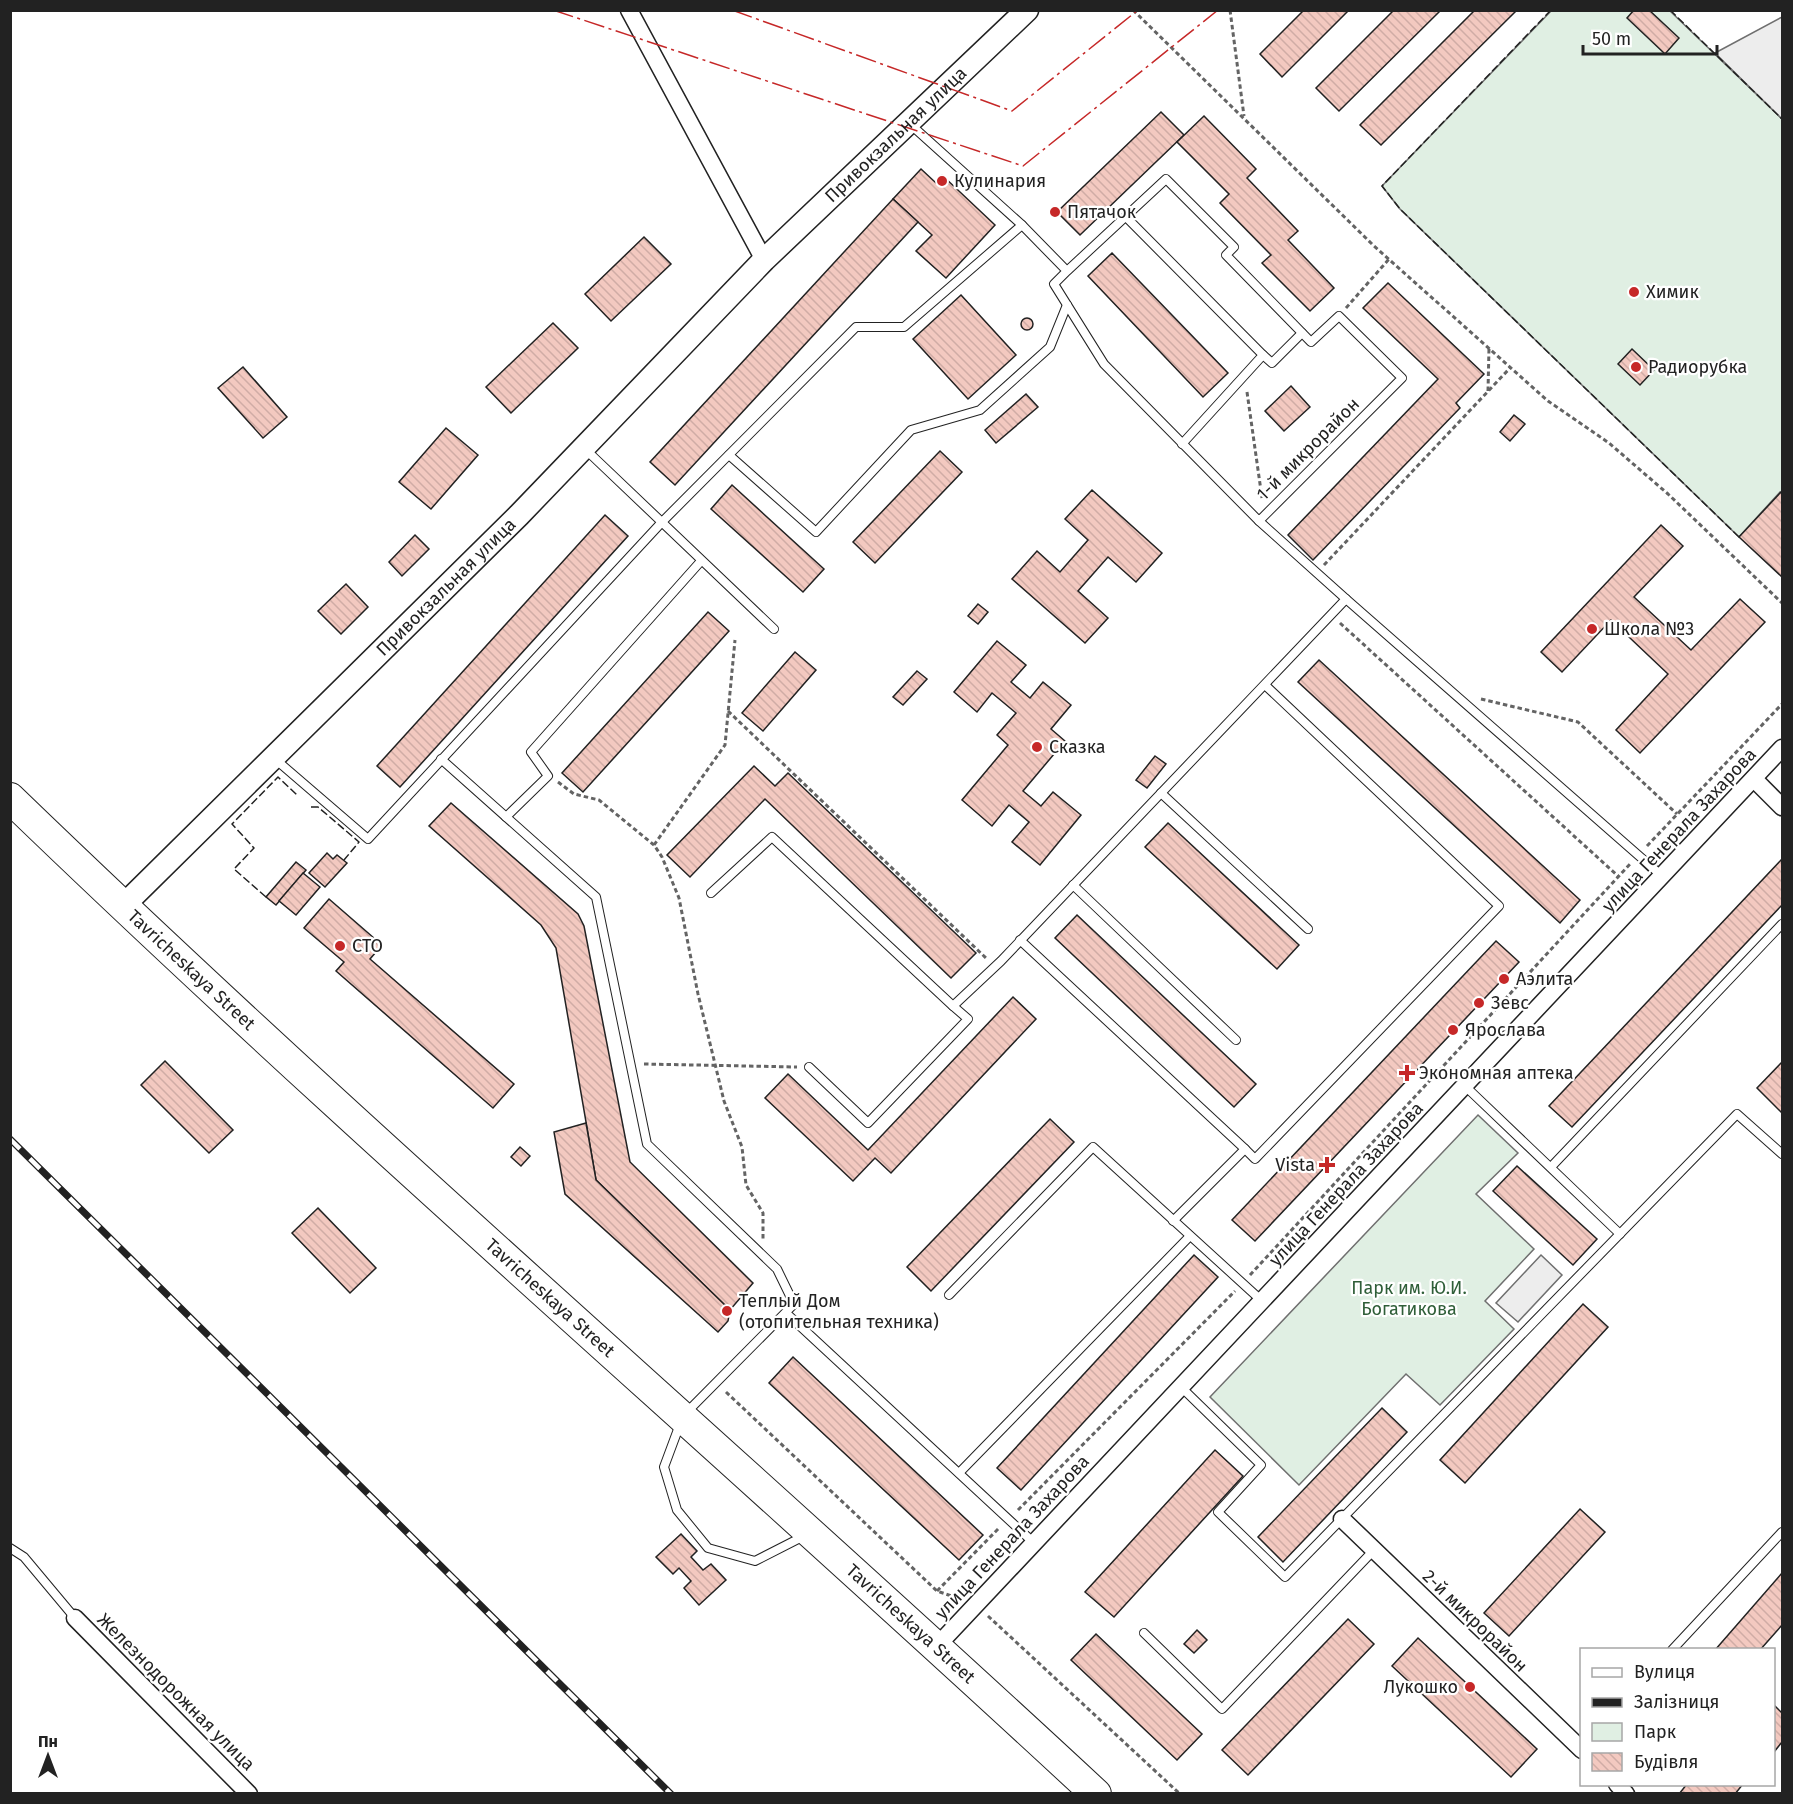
<svg xmlns="http://www.w3.org/2000/svg" width="1793" height="1804" font-family="'Fira Sans',sans-serif">
<defs>
<pattern id="building-back-hatch" width="6" height="6" patternUnits="userSpaceOnUse" patternTransform="scale(1.5)"><rect width="6" height="6" fill="#f3c9c0"/><path d="M-1 5l2 2M0 0l6 6M5-1l2 2" fill="none" stroke="#d0aca5"/></pattern>
</defs>
<rect width="100%" height="100%" fill="#fff"/>
<g fill="#e0efe3" stroke="#6f6f6f" stroke-width="1.5">
<polygon points="1551,11 1670,11 1782,119 1782,494 1780,492 1739,537 1400,209 1382,186"/>
<polygon points="1478,1115 1518,1153 1476,1194 1534,1249 1485,1301 1514,1329 1440,1405 1406,1374 1299,1485 1210,1397"/>
</g>
<g fill="#ededed" stroke="#6f6f6f" stroke-width="1.5">
<polygon points="1782,17 1782,119 1715,53"/>
<polygon points="1541,1255 1562,1275 1518,1322 1496,1303"/>
</g>
<g fill="url(#building-back-hatch)" stroke="#222" stroke-width="1.5">
<polygon points="1304,10 1349,10 1282,77 1260,54"/>
<polygon points="1394,10 1441,10 1339,111 1316,88"/>
<polygon points="1475,10 1517,10 1381,145 1360,125"/>
<polygon points="1634,10 1649,10 1679,38 1665,54 1627,18"/>
<polygon points="1161,112 1184,135 1080,235 1057,212"/>
<polygon points="1204,116 1256,169 1247,178 1298,231 1288,240 1334,288 1310,311 1262,263 1271,255 1220,203 1229,194 1177,142"/>
<polygon points="921,169 936,183 942,175 995,225 946,278 916,251 932,235 893,199"/>
<polygon points="893,199 918,222 675,485 650,462"/>
<polygon points="644,237 671,264 611,321 585,294"/>
<polygon points="1112,253 1228,373 1203,397 1088,276"/>
<polygon points="1388,283 1484,374 1456,403 1460,408 1313,560 1288,535 1438,379 1363,308"/>
<polygon points="961,295 1016,355 968,399 913,339"/>
<circle cx="1027" cy="324" r="6"/>
<polygon points="553,323 578,348 511,413 486,387"/>
<polygon points="1632,349 1654,370 1640,385 1618,364"/>
<polygon points="243,367 287,417 263,438 218,388"/>
<polygon points="1291,386 1310,407 1284,431 1265,411"/>
<polygon points="1026,394 1038,407 996,443 985,430"/>
<polygon points="1514,415 1525,424 1510,441 1500,432"/>
<polygon points="446,428 478,455 431,509 399,482"/>
<polygon points="940,451 962,472 875,563 853,542"/>
<polygon points="732,485 824,569 803,592 711,509"/>
<polygon points="1092,490 1162,553 1136,582 1108,557 1078,591 1108,618 1085,643 1012,579 1037,551 1060,572 1088,540 1065,519"/>
<polygon points="1781,492 1782,494 1782,577 1739,537"/>
<polygon points="605,515 628,536 400,787 377,766"/>
<polygon points="1661,525 1683,546 1634,597 1691,650 1740,599 1765,622 1640,753 1616,730 1668,674 1611,620 1562,672 1541,652"/>
<polygon points="415,535 429,549 402,576 389,562"/>
<polygon points="346,584 368,607 341,634 318,611"/>
<polygon points="978,604 988,612 978,624 968,616"/>
<polygon points="708,612 729,631 583,792 562,773"/>
<polygon points="997,641 1026,665 1011,682 1030,698 1043,682 1071,705 1051,729 1065,741 1023,791 1041,806 1053,792 1081,815 1040,865 1012,842 1029,822 1009,805 992,826 962,800 1008,745 997,735 1016,713 992,693 977,712 954,692"/>
<polygon points="795,652 816,670 763,731 742,713"/>
<polygon points="1319,660 1580,900 1560,923 1298,682"/>
<polygon points="917,671 927,679 903,705 893,697"/>
<polygon points="1155,756 1166,764 1147,788 1136,780"/>
<polygon points="754,766 775,786 788,773 976,953 951,978 765,799 690,877 667,855"/>
<polygon points="451,803 578,914 584,926 630,1162 753,1283 730,1310 596,1180 556,948 541,925 429,826"/>
<polygon points="1168,823 1299,945 1277,969 1145,847"/>
<polygon points="327,853 333,859 337,855 347,863 325,887 309,873"/>
<polygon points="1782,859 1782,905 1572,1127 1549,1106"/>
<polygon points="296,862 306,870 276,905 266,897"/>
<polygon points="303,873 320,887 296,915 279,901"/>
<polygon points="329,899 382,945 370,959 514,1084 493,1108 336,971 344,962 304,928"/>
<polygon points="1077,915 1256,1084 1234,1107 1055,938"/>
<polygon points="1496,941 1519,962 1255,1241 1232,1220"/>
<polygon points="1013,997 1036,1019 891,1173 875,1158 853,1181 765,1098 788,1074 868,1150"/>
<polygon points="165,1061 233,1130 209,1153 141,1085"/>
<polygon points="1782,1062 1782,1113 1757,1088"/>
<polygon points="1050,1119 1074,1142 931,1291 907,1267"/>
<polygon points="586,1123 596,1180 730,1310 728,1321 718,1332 565,1194 554,1132"/>
<polygon points="520,1147 530,1156 521,1166 511,1157"/>
<polygon points="1517,1166 1597,1239 1573,1265 1493,1191"/>
<polygon points="318,1208 376,1268 350,1293 292,1233"/>
<polygon points="1194,1255 1218,1277 1021,1490 997,1468"/>
<polygon points="1583,1304 1608,1327 1465,1483 1440,1460"/>
<polygon points="793,1357 983,1535 959,1560 769,1383"/>
<polygon points="1382,1408 1407,1432 1283,1562 1258,1537"/>
<polygon points="1215,1450 1243,1476 1114,1617 1085,1592"/>
<polygon points="1580,1509 1605,1532 1509,1636 1484,1613"/>
<polygon points="681,1534 697,1551 691,1557 703,1570 711,1564 726,1580 699,1605 684,1588 691,1581 679,1568 673,1574 656,1557"/>
<polygon points="1782,1573 1782,1625 1760,1650 1715,1650"/>
<polygon points="1348,1619 1374,1644 1248,1775 1222,1750"/>
<polygon points="1197,1630 1207,1640 1194,1653 1184,1644"/>
<polygon points="1096,1634 1202,1734 1177,1760 1071,1660"/>
<polygon points="1418,1638 1537,1749 1511,1777 1392,1666"/>
<polygon points="1774,1705 1782,1713 1782,1742 1774,1752"/>
<polygon points="1687,1784 1743,1784 1735,1794 1679,1794"/>
</g>
<g fill="none" stroke-linecap="round" stroke-linejoin="round">
<g stroke="#222" stroke-width="10">
<g id="lane">
<polyline points="910,124 1022,225 1067,271 1054,284 1104,364 1259,521 1402,378 1339,316 1311,342 1226,255 1234,247 1166,179 1067,271"/>
<polyline points="1127,218 1263,355 1182,444"/>
<polyline points="1263,355 1272,363 1302,333"/>
<polyline points="584,448 774,629"/>
<polyline points="729,455 816,532 911,430 980,410 1050,347 1067,305"/>
<polyline points="1259,521 1346,599"/>
<polyline points="275,759 368,839 662,522 856,327 904,327 1022,225"/>
<polyline points="441,759 596,897 647,1144 777,1269 794,1304 683,1416 664,1467 677,1510 708,1548 755,1561 806,1535"/>
<polyline points="1161,793 1308,929"/>
<polyline points="506,817 548,776 531,752 701,561"/>
<polyline points="1073,885 1236,1040"/>
<polyline points="711,893 772,837 953,1006"/>
<polyline points="1020,940 1245,1149"/>
<polyline points="809,1067 868,1123 968,1019 953,1006 1001,961 1346,599 1662,876"/>
<polyline points="1465,1086 1620,1234"/>
<polyline points="1551,1167 1782,924"/>
<polyline points="1173,1221 1245,1149 1255,1159 1499,906 1265,685"/>
<polyline points="949,1295 1093,1147 1262,1301"/>
<polyline points="786,1313 1034,1543"/>
<polyline points="1181,1387 1261,1465 1218,1512 1285,1577 1737,1114 1782,1154"/>
<polyline points="959,1473 1190,1236"/>
<polyline points="10,1548 24,1557 75,1618"/>
<polyline points="1144,1633 1222,1709 1374,1550"/>
<polyline points="1672,1650 1782,1532"/>
</g>
</g>
<g stroke="#222" stroke-width="19">
<g id="street">
<polyline points="629,10 764,260"/>
<polyline points="1754,779 1782,807"/>
<polyline points="1342,1519 1582,1750"/>
<polyline points="75,1618 249,1794"/>
<polyline points="937,1646 1782,748"/>
<polyline points="1617,1784 1626,1794"/>
</g>
</g>
<g stroke="#222" stroke-width="25">
<g id="secondary">
<path id="s1" d="M 123,906 L 519,515 L 764,260 L 1027,10"/>
</g>
</g>
<g stroke="#222" stroke-width="32">
<g id="highway">
<path id="s2" d="M 10,798 C 363,1139 736,1459 1096,1794"/>
</g>
</g>
<g stroke="#646464" stroke-width="3" stroke-dasharray="4.5 3" stroke-linecap="butt">
<polyline points="1133,10 1374,246 1548,401 1609,443 1668,494 1782,603"/>
<polyline points="1230,10 1244,116"/>
<polyline points="1346,308 1389,259"/>
<polyline points="1488,391 1489,348"/>
<polyline points="1247,392 1262,498"/>
<polyline points="1324,565 1510,368"/>
<polyline points="1340,623 1618,876"/>
<polyline points="1481,699 1578,722 1677,814"/>
<polyline points="728,711 987,959"/>
<polyline points="558,782 574,794 599,800 654,845 662,857 679,898 698,994 724,1101 742,1147 746,1185 763,1213 763,1239"/>
<polyline points="654,845 725,745 735,640"/>
<polyline points="1647,846 1782,704"/>
<polyline points="644,1064 797,1067"/>
<polyline points="1250,1275 1630,864"/>
<polyline points="726,1392 937,1591 960,1599"/>
<polyline points="1018,1510 1235,1291"/>
<polyline points="937,1591 1000,1527"/>
<polyline points="988,1616 1180,1794"/>
</g>
<use href="#lane" stroke="#fff" stroke-width="8"/>
<use href="#street" stroke="#fff" stroke-width="16"/>
<use href="#secondary" stroke="#fff" stroke-width="22"/>
<use href="#highway" stroke="#fff" stroke-width="30"/>
<g stroke="#222" stroke-width="7">
<polyline id="rail" points="10,1139 671,1794"/>
</g>
<use href="#rail" stroke="#fff" stroke-width="4.5" stroke-dasharray="14" stroke-linecap="butt"/>
<g stroke="#222" stroke-width="1.5" stroke-dasharray="8 3" stroke-linecap="butt">
<polyline points="1551,10 1382,186 1400,209 1739,537"/>
<polyline points="1670,10 1782,119"/>
<polyline points="311,807 318,807 359,842 344,860"/>
<polyline points="266,897 234,869 254,848 232,824 278,777 297,795"/>
</g>
<g stroke="#c62828" stroke-width="1.5" stroke-dasharray="21 4.5 3 4.5" stroke-linecap="butt">
<polyline points="553,10 1023,166 1218,10"/>
<polyline points="732,10 1012,111 1138,10"/>
</g>
</g>
<g fill="#c62828" stroke="#fff" stroke-width="2">
<circle cx="942" cy="181" r="6"/>
<circle cx="1055" cy="212" r="6"/>
<circle cx="1634" cy="292" r="6"/>
<circle cx="1636" cy="367" r="6"/>
<circle cx="1592" cy="629" r="6"/>
<circle cx="1037" cy="747" r="6"/>
<circle cx="340" cy="946" r="6"/>
<circle cx="1504" cy="979" r="6"/>
<circle cx="1479" cy="1003" r="6"/>
<circle cx="1453" cy="1030" r="6"/>
<path d="M1404 1064h6v6h6v6h-6v6h-6v-6h-6v-6h6z"/>
<path d="M1324 1156h6v6h6v6h-6v6h-6v-6h-6v-6h6z"/>
<circle cx="727" cy="1311" r="6"/>
<circle cx="1470" cy="1687" r="6"/>
</g>
<g text-anchor="middle" dominant-baseline="central" stroke-width="4.5" stroke-linejoin="round" paint-order="stroke">
<g font-size="18" fill="#222" stroke="#fff">
<text stroke="none"><textPath href="#s1" startOffset="1092">Привокзальная улица</textPath></text>
<text transform="translate(1308 449) rotate(-45)">1-й микрорайон</text>
<text stroke="none"><textPath href="#s1" startOffset="454">Привокзальная улица</textPath></text>
<text transform="translate(1679 830) rotate(-47)">улица Генерала Захарова</text>
<text stroke="none"><textPath href="#s2" startOffset="250">Tavricheskaya Street</textPath></text>
<text transform="translate(1346 1184) rotate(-47)">улица Генерала Захарова</text>
<text stroke="none"><textPath href="#s2" startOffset="736">Tavricheskaya Street</textPath></text>
<text transform="translate(1012 1537) rotate(-47)">улица Генерала Захарова</text>
<text transform="translate(1475 1621) rotate(44)">2-й микрорайон</text>
<text stroke="none"><textPath href="#s2" startOffset="1222">Tavricheskaya Street</textPath></text>
<text transform="translate(176 1692) rotate(45)">Железнодорожная улица</text>
</g>
<g font-size="18" fill="#222" stroke="#fff" text-anchor="start">
<text x="954" y="181">Кулинария</text>
<text x="1067" y="212">Пятачок</text>
<text x="1646" y="292">Химик</text>
<text x="1648" y="367">Радиорубка</text>
<text x="1604" y="629">Школа №3</text>
<text x="1049" y="747">Сказка</text>
<text x="352" y="946">СТО</text>
<text x="1516" y="979">Аэлита</text>
<text x="1491" y="1003">Зевс</text>
<text x="1465" y="1030">Ярослава</text>
<text x="1419" y="1073">Экономная аптека</text>
<text x="1315" y="1165" text-anchor="end">Vista</text>
<text x="739" y="1301">Теплый Дом<tspan x="739" dy="21">(отопительная техника)</tspan></text>
<text x="1458" y="1687" text-anchor="end">Лукошко</text>
</g>
<g font-size="18" fill="#2f5e38" stroke="#fff">
<text x="1409" y="1288">Парк им. Ю.И.<tspan x="1409" dy="21">Богатикова</tspan></text>
</g>
</g>
<rect width="1793" height="1804" fill="none" stroke="#222222" stroke-width="24"/>
<rect x="1580" y="1648" width="195" height="138" fill="#ffffff" stroke="#a7a7a7" stroke-width="1.5"/>
<rect x="1592" y="1668" width="30" height="9" fill="#ffffff" stroke="#a7a7a7" stroke-width="1.5"/>
<text x="1634" y="1678" font-size="18" fill="#222222">Вулиця</text>
<rect x="1592" y="1698" width="30" height="9" fill="#222222" stroke="#a7a7a7" stroke-width="1.5"/>
<text x="1634" y="1708" font-size="18" fill="#222222">Залізниця</text>
<rect x="1592" y="1723" width="30" height="18" fill="#e0efe3" stroke="#a7a7a7" stroke-width="1.5"/>
<text x="1634" y="1738" font-size="18" fill="#222222">Парк</text>
<rect x="1592" y="1753" width="30" height="18" fill="url(#building-back-hatch)" stroke="#a7a7a7" stroke-width="1.5"/>
<text x="1634" y="1768" font-size="18" fill="#222222">Будівля</text>
<g transform="translate(48 1756)" stroke="#ffffff" stroke-width="4.5" paint-order="stroke">
<path d="M0-4.5L10 22L0 15L-10 22Z" fill="#222222"/>
<text y="-9" font-size="16" font-weight="bold" text-anchor="middle" fill="#222222">Пн</text>
</g>
<path d="M1583 45v9h134v-9" fill="none" stroke="#222222" stroke-width="3"/>
<text x="1592" y="45" font-size="18" fill="#222222" stroke="#ffffff" stroke-width="4.5" paint-order="stroke">50 m</text>
</svg>
